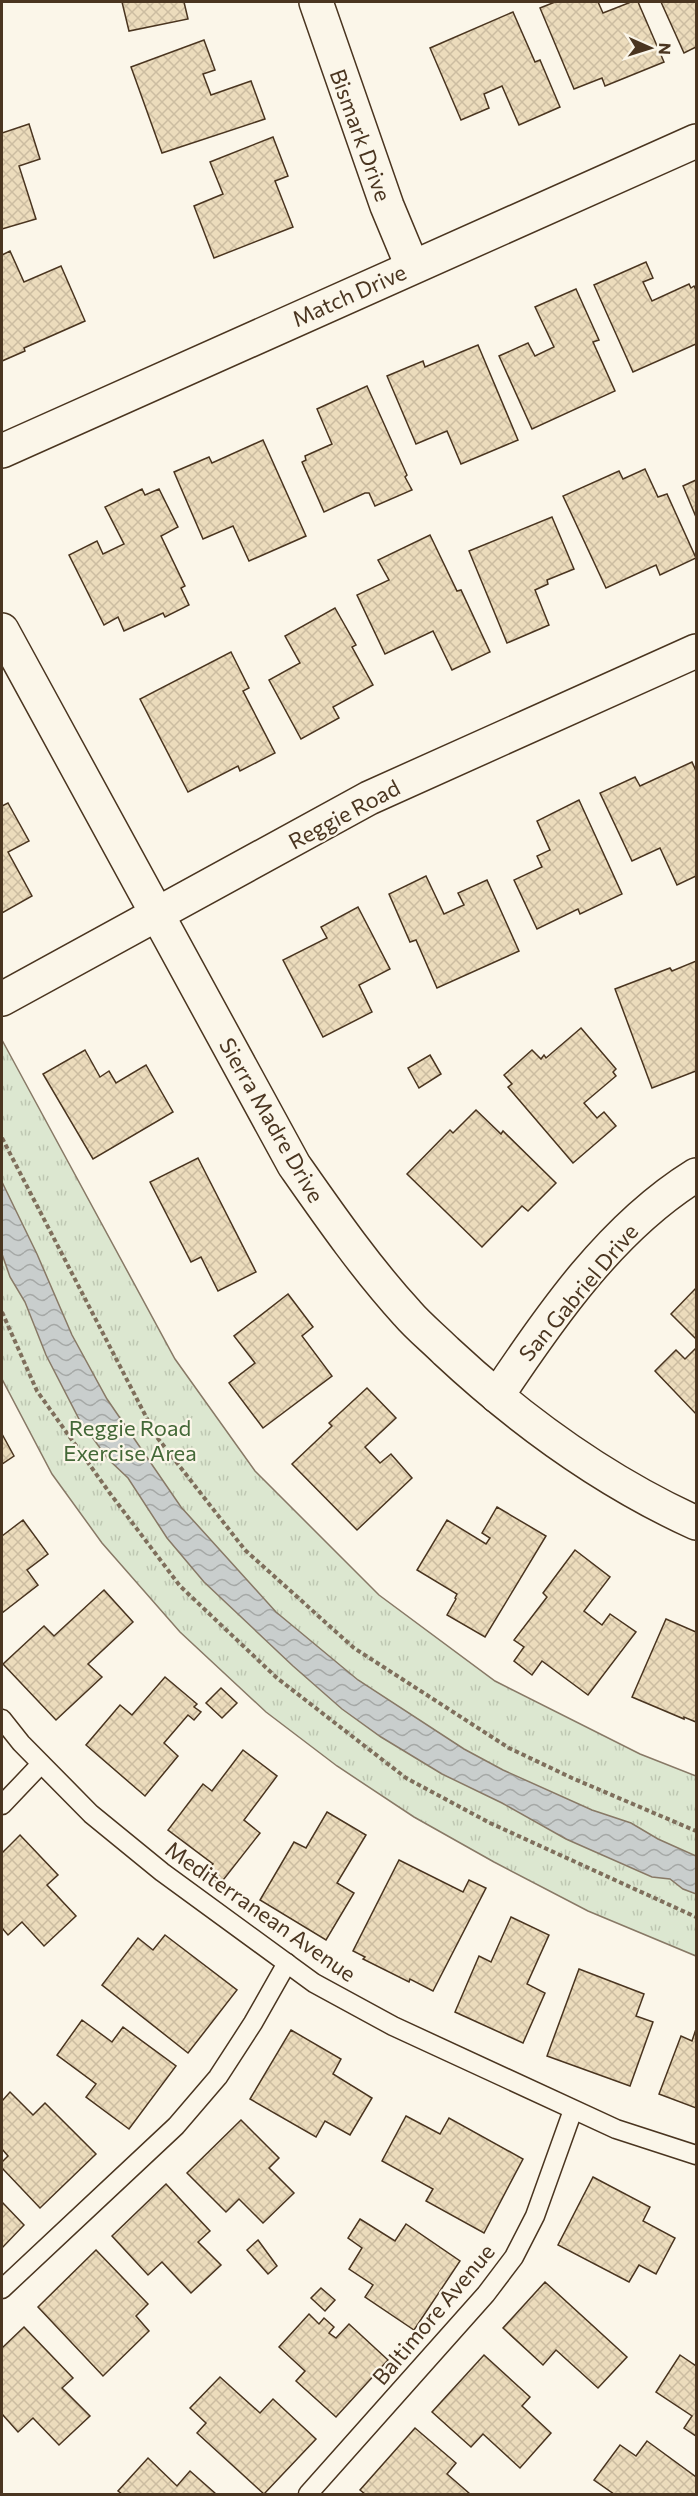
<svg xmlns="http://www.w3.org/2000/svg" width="698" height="2496" font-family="Commissioner,sans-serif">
<defs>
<pattern id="park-tufts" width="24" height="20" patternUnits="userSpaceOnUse" patternTransform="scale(1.5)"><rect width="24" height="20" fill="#dce7d0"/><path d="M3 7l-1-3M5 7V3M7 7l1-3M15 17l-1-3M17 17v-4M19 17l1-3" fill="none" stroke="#bec7b2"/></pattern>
<pattern id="water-waves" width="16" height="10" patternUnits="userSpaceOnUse" patternTransform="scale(1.5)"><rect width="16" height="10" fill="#c9cecd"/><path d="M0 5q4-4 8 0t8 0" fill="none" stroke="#a5a8a6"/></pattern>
<pattern id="building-cross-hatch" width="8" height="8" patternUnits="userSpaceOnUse" patternTransform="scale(1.5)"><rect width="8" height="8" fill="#ecdcbc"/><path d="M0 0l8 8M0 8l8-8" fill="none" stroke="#ccbda1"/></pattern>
</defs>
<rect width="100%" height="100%" fill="#fbf6e9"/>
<polygon fill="url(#park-tufts)" stroke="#887966" stroke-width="1.5" points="2,1040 175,1359 255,1471 379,1595 495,1681 640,1754 696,1776 696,1956 588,1911 494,1862 414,1817 337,1766 266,1712 180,1632 102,1543 52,1474 2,1379"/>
<polygon fill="url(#water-waves)" stroke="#887966" stroke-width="1.5" points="2,1182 37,1254 72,1335 107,1399 181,1507 276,1612 358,1680 464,1749 503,1770 592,1810 631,1823 658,1839 696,1856 696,1894 683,1889 670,1879 652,1877 566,1839 502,1803 442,1774 381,1737 342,1709 293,1666 204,1582 167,1538 128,1478 108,1459 79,1419 46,1355 25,1302 10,1277 2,1254"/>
<g fill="url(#building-cross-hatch)" stroke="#4a3520" stroke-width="1.5">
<polygon points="122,2 184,2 188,19 129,31"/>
<polygon points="555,2 598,2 603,13 631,2 638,2 664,62 605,86 602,78 574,89 540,8"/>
<polygon points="661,2 696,2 696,47 684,53"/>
<polygon points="513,12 535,62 540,60 560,107 519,125 502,86 484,94 489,108 461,120 430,48"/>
<polygon points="204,40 215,70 203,74 211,95 251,81 265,119 162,153 131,67"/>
<polygon points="29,124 40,159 19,166 36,219 2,229 2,133"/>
<polygon points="273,137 288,176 275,181 293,227 214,258 194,206 223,194 210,162"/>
<polygon points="10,251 24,282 61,266 85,321 24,348 25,351 2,361 2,255"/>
<polygon points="646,262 653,278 643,282 652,301 689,284 691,288 694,286 696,290 696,344 633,372 594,285"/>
<polygon points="576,289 599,340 593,342 615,391 532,429 499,356 528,343 535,356 554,347 535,307"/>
<polygon points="478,345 518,440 461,464 447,431 416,444 387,376 423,361 425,367"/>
<polygon points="367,386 407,475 405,477 412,490 375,506 369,493 365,493 324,512 302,462 306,460 305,456 332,444 317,409"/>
<polygon points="263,440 306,536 249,561 233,526 203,539 174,472 209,457 212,463"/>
<polygon points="645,469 658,497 667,494 696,558 660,575 656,565 606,588 563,496 619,471 623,479"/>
<polygon points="696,480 696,517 683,486"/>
<polygon points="142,489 145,495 159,489 178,527 161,536 185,586 181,588 189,605 165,617 163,613 124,631 118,617 104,625 69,555 97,541 103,554 124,544 105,507"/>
<polygon points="552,517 574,569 547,580 548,584 535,590 549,625 507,643 469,551"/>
<polygon points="430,535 457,591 461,590 490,652 452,670 433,631 385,654 357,595 389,580 378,560"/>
<polygon points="335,608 356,645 352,647 373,685 333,707 339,718 301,739 269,680 300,663 285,636"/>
<polygon points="231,652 249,688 243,691 275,753 240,771 238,766 188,792 140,699"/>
<polygon points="692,762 696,771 696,876 677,885 660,848 632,861 600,793 635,777 640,786"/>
<polygon points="579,800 622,894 580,914 578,909 537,929 514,880 542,867 537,856 550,850 537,821"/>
<polygon points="8,803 29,841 8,852 32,896 2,913 2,806"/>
<polygon points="426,876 444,914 464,905 458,893 487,880 519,951 437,988 416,940 410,942 389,894"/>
<polygon points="358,907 390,969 359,985 372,1012 323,1037 283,960 327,938 321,927"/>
<polygon points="696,961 696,1071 652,1088 615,989 670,968 672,971"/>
<polygon points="581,1028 616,1069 613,1072 616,1076 584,1103 597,1118 604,1112 616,1126 573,1163 508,1087 512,1084 504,1075 532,1050 541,1059 544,1055 546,1058"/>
<polygon points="85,1050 100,1077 109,1071 116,1083 146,1065 173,1112 93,1159 43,1074"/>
<polygon points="430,1055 441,1074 419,1088 408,1068"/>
<polygon points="476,1110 501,1134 503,1131 556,1183 528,1211 522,1206 482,1247 407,1174 450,1130 453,1133"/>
<polygon points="198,1158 256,1272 218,1291 201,1257 191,1262 150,1182"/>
<polygon points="696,1288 696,1339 671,1314"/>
<polygon points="288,1294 313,1327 302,1336 332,1376 263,1428 229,1383 255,1363 234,1336"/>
<polygon points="696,1348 696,1414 655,1371 676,1350 685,1359"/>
<polygon points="367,1388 396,1418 365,1447 380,1463 391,1454 412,1478 357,1530 292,1464 332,1426 329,1423"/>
<polygon points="2,1434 14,1456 2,1464"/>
<polygon points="497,1507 546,1536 485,1637 447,1615 456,1599 455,1598 457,1594 417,1570 447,1520 486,1544 490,1538 482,1533"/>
<polygon points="23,1520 48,1554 27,1570 38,1585 2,1613 2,1536"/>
<polygon points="575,1550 610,1577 584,1611 602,1625 610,1614 636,1632 588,1695 542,1661 532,1675 514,1661 524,1647 514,1640 547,1597 543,1593"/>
<polygon points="104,1590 133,1622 88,1664 102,1677 56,1720 3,1664 44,1626 54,1636"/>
<polygon points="666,1619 696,1632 696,1722 684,1717 684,1719 632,1697"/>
<polygon points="165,1677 197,1704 194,1707 201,1712 194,1720 188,1715 164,1743 178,1756 145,1796 86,1745 120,1705 132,1715"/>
<polygon points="221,1688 237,1703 222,1718 206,1703"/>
<polygon points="243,1750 277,1776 244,1820 260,1833 220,1884 206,1873 213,1864 168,1830 203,1784 212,1791"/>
<polygon points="327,1812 366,1835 337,1883 354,1893 326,1940 260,1900 294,1842 306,1848"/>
<polygon points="20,1835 58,1875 47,1885 76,1916 44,1946 22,1922 8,1935 2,1928 2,1853"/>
<polygon points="399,1860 463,1892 469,1880 486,1888 433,1991 410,1979 409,1982 363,1959 365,1957 353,1951"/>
<polygon points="511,1917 549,1935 527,1984 545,1993 523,2043 455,2012 479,1956 491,1962"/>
<polygon points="165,1935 237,1990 188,2053 102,1985 138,1938 153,1950"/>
<polygon points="579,1969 644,1994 636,2016 653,2022 630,2086 547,2056"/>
<polygon points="82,2020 112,2042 123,2027 176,2066 129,2129 86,2097 96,2084 57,2055"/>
<polygon points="696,2029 696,2108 659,2094 681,2036 692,2041"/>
<polygon points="291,2030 341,2059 333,2074 372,2098 350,2135 325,2121 316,2137 250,2099"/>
<polygon points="10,2092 33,2115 45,2103 96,2154 40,2208 2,2168 2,2162 8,2156 2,2149 2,2101"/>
<polygon points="406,2116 440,2134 449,2118 523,2159 484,2233 426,2201 433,2189 382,2161"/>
<polygon points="241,2120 279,2158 269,2168 294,2193 263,2223 239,2199 226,2212 187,2173"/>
<polygon points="593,2177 650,2207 643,2221 675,2238 656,2274 639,2265 629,2282 558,2245"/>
<polygon points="166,2184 210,2231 198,2242 221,2265 191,2293 162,2262 148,2275 112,2236"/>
<polygon points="2,2202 24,2225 2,2248"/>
<polygon points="360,2219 395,2241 406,2224 460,2261 414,2330 365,2297 373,2285 349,2269 362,2248 348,2238"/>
<polygon points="258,2240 277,2266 268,2274 247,2250"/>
<polygon points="96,2250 148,2304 136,2316 149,2331 103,2376 38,2307"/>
<polygon points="545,2282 627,2357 598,2388 556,2350 543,2365 503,2328"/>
<polygon points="321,2288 335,2300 325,2311 311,2298"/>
<polygon points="309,2314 319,2324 324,2318 334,2327 329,2333 336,2338 349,2324 388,2360 336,2417 296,2381 305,2371 279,2347"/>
<polygon points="24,2327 73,2378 62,2388 90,2416 59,2445 33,2418 18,2432 2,2414 2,2348"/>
<polygon points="484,2355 530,2397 522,2406 551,2433 520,2468 483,2434 471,2447 432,2412"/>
<polygon points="680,2355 696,2366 696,2436 684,2428 692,2416 656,2392"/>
<polygon points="220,2377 260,2413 273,2399 316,2439 264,2494 197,2433 206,2423 190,2408"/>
<polygon points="415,2428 456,2463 447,2474 470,2494 365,2494 360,2490"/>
<polygon points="647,2441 696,2477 696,2494 614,2494 594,2480 620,2445 636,2456"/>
<polygon points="148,2458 177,2486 190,2471 216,2494 122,2494 118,2491"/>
</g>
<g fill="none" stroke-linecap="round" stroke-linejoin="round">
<g stroke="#4a3520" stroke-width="21">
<g id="lane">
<polyline points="2,1719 21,1743 91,1814 162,1872 314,1983 393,2026 616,2129 696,2155"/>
<polyline points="2,1805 41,1764"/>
<polyline points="2,2289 176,2126 218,2077 253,2023 287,1963"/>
<polyline points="308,2494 486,2294 514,2257 535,2216 573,2110"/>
</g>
</g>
<g stroke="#4a3520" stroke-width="36">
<g id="street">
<polyline points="316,2 387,206 412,266"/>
<polyline points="2,451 696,141"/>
<path d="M 2,630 L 294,1165 C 329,1215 365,1267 407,1313 C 419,1327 433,1338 446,1351 C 520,1420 604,1481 696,1523"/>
<polyline points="2,999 369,798 696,651"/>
<path d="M 497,1396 C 551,1315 612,1227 696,1175"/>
</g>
</g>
<g stroke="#7f6f5c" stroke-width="4" stroke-dasharray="4.5 3" stroke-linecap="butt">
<polyline points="2,1138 156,1436 245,1550 354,1648 509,1748 572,1778 696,1831"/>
<polyline points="2,1312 37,1391 109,1492 180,1586 277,1678 406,1778 490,1823 696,1917"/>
</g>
<use href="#lane" stroke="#fbf6e9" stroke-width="18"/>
<use href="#street" stroke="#fbf6e9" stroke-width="33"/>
</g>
<g text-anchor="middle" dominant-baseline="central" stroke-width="4.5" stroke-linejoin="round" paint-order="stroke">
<g font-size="22" fill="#4a3520" stroke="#fbf6e9">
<text transform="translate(361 135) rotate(70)">Bismark Drive</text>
<text transform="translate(349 295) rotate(-24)">Match Drive</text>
<text transform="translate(344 814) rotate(-28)">Reggie Road</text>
<text transform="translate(272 1120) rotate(60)">Sierra Madre Drive</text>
<text transform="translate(578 1292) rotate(-50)">San Gabriel Drive</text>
<text transform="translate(261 1911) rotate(35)">Mediterranean Avenue</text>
<text transform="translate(433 2314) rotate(-50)">Baltimore Avenue</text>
</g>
<g font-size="22" fill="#436837" stroke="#fbf6e9">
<text x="130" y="1427">Reggie Road<tspan x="130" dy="25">Exercise Area</tspan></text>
</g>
</g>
<rect width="698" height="2496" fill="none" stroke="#4a3520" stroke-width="6"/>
<g transform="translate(650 48) rotate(93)" stroke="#fbf6e9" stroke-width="4.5" paint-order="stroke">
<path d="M0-4.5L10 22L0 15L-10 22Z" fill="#4a3520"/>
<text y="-9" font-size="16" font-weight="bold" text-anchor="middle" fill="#4a3520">N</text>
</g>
</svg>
